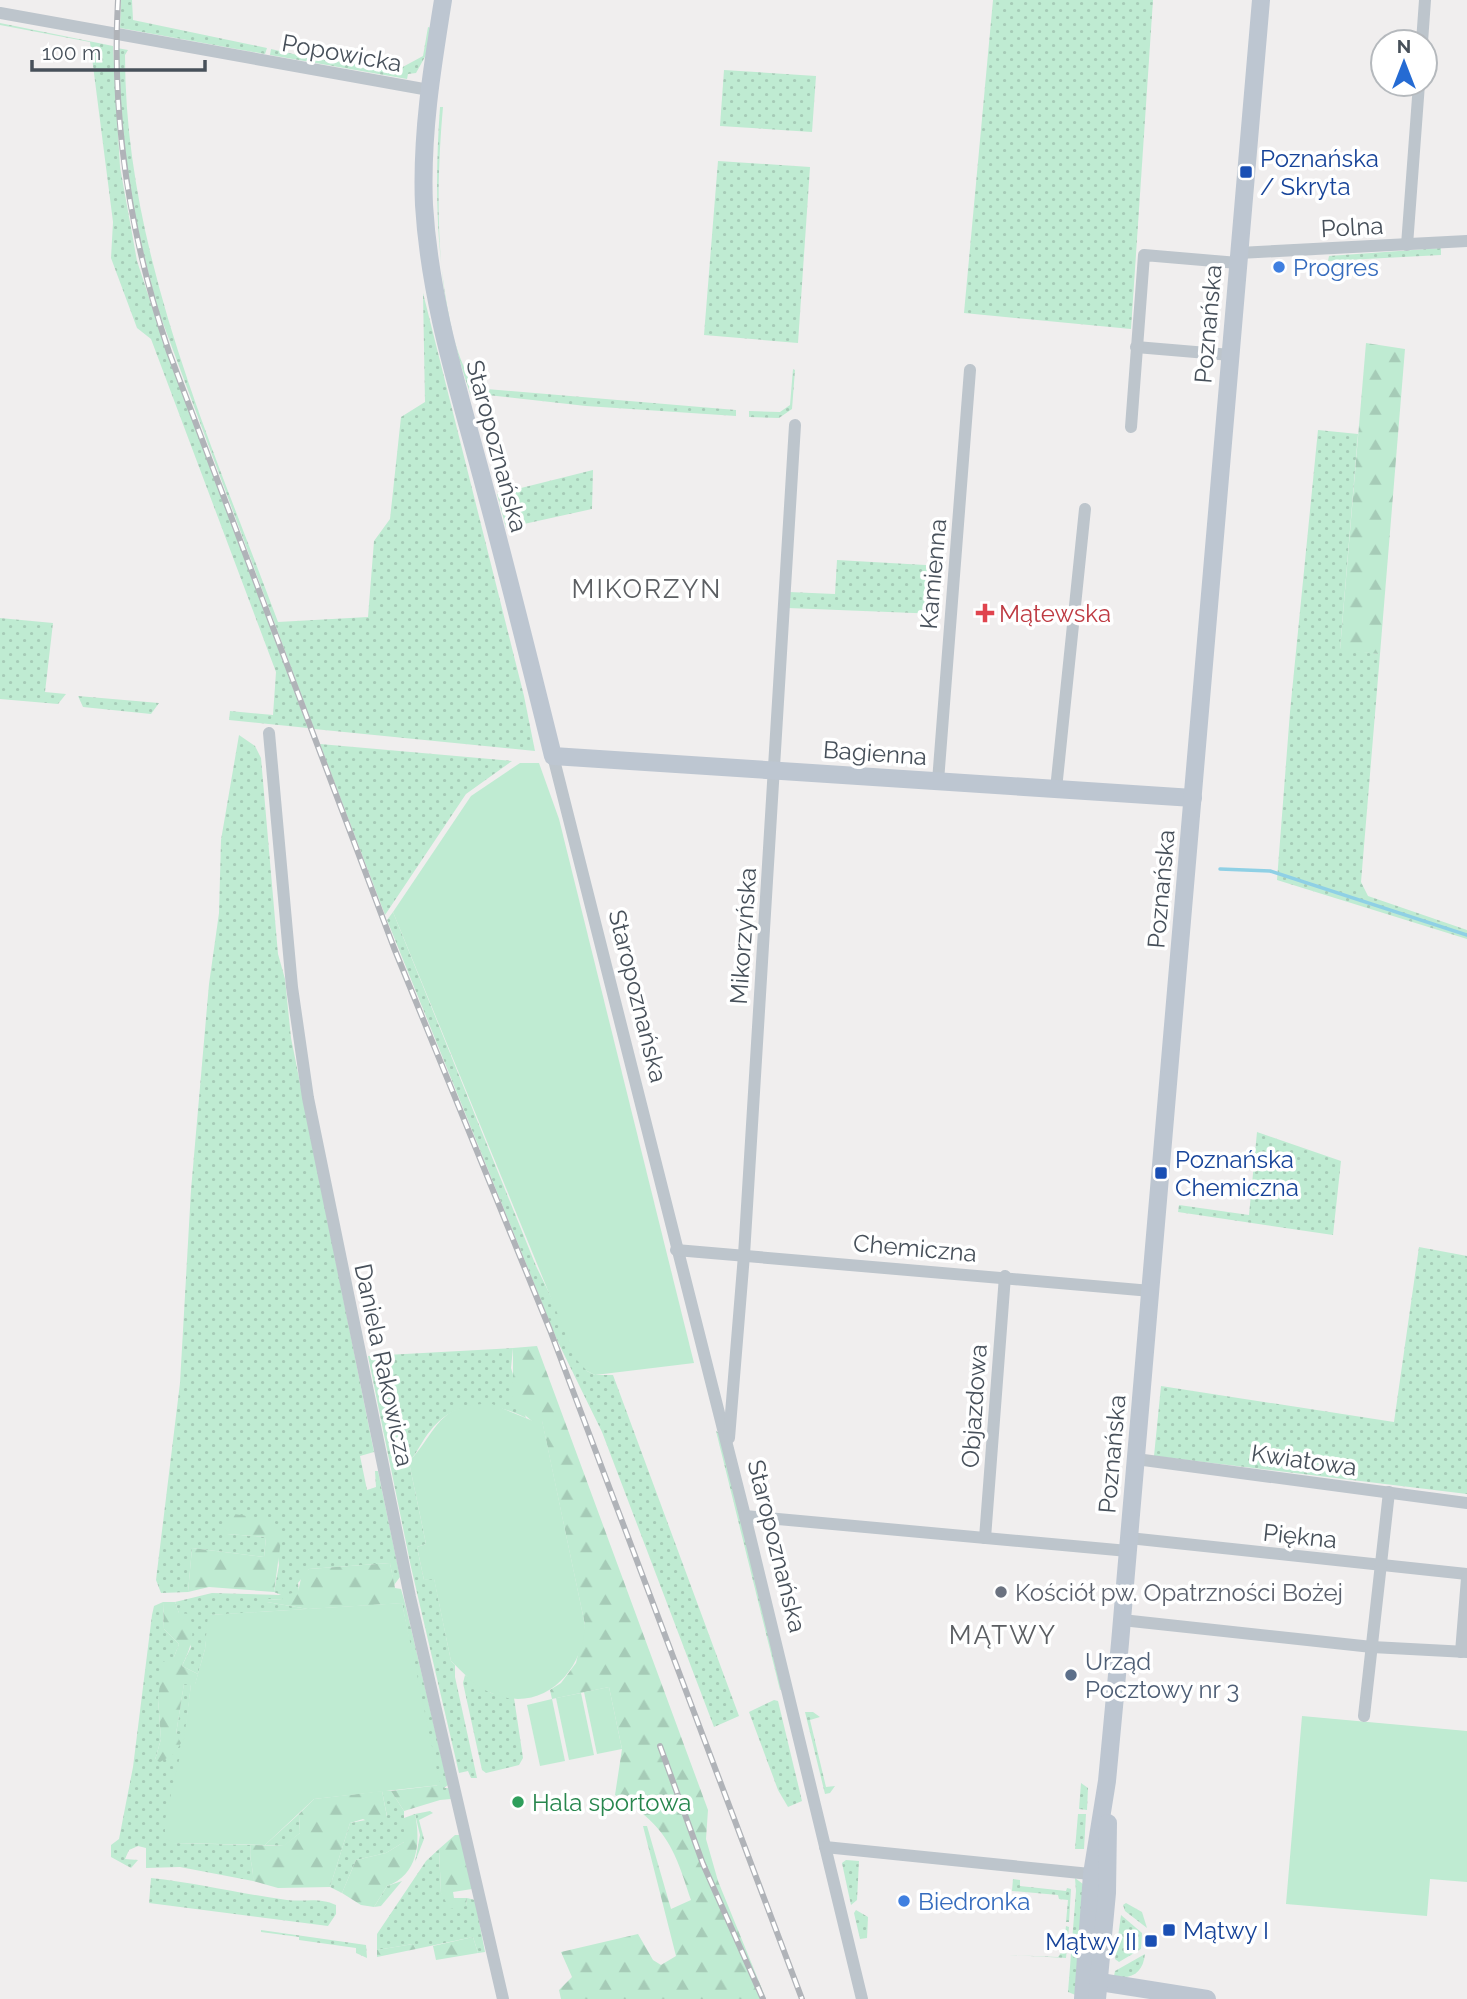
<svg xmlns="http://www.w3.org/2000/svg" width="1467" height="1999" font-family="Raleway,sans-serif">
<defs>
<pattern id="grass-dots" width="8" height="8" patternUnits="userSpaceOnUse" patternTransform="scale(1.75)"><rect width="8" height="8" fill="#bfebd2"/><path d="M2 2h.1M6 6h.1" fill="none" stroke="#a6cbb7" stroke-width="1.8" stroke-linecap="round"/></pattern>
<pattern id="forest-firs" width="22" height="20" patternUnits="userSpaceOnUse" patternTransform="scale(1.75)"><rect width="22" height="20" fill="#bfebd2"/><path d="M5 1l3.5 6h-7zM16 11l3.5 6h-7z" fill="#a6cbb7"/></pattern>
</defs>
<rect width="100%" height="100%" fill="#f0eeee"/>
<g fill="url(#grass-dots)">
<polygon points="121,0 132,0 133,20 267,48 265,54 120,28"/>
<polygon points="993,0 1153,0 1131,329 964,313"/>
<polygon points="0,23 113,46 120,167 137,261 167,352 308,728 229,720 230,711 273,715 276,672 151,339 137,328 111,258 113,222 90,42 0,25"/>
<polygon points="428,27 431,28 426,55 416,73 408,74 407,79 270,55 271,49 311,58 399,69 423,56"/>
<path d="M 117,48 L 128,50 L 125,55 C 125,254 210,439 278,622 L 368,617 L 374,541 L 390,519 L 401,417 L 425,402 L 423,293 L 524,696 L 535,751 L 314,729 L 157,307 L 131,203 L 121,125 Z"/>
<polygon points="724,70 816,76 812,132 720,126"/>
<path d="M 440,107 L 443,107 C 436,185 432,320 475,388 L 736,410 L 736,416 L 586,406 L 470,393 C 437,300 433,205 440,107 Z"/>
<polygon points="718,161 810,167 798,343 704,335"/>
<polygon points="1441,248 1441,255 1328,261 1329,256"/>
<polygon points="793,369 795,370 792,409 779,418 749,417 749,411 780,412 790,405"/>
<polygon points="1318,430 1358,434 1340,649 1380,654 1361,882 1368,896 1467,930 1467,939 1277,880 1290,712"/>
<polygon points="593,470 592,509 506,528 497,494"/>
<polygon points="837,560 943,566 939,614 788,608 789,592 835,594"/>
<polygon points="0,618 53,623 45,692 66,694 58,704 0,699"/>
<polygon points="78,696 159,703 151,714 83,707"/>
<polygon points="239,735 255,746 261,758 278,954 285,979 291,1038 374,1452 360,1456 367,1490 376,1487 375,1471 378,1471 400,1577 394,1585 390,1563 309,1569 298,1583 299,1592 282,1600 268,1599 267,1602 308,1609 209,1615 205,1649 198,1674 182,1666 191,1647 175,1602 212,1593 281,1595 274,1592 279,1565 274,1520 227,1534 266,1537 264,1557 192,1548 188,1592 161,1593 156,1580 180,1383 191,1190 209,984 219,913 221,840"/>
<polygon points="320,744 512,761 466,794 385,915"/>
<polygon points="393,912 536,1266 587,1371 595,1375 613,1375 739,1716 714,1727 602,1432 557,1340 387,920"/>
<polygon points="1257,1132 1341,1161 1333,1235 1178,1212 1179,1205 1249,1215"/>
<polygon points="1419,1247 1467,1256 1467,1494 1154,1456 1161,1386 1394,1422"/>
<path d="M 513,1348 L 511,1368 L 526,1418 C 494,1401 456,1398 431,1430 C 422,1440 418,1452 409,1462 L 426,1544 L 417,1547 L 424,1580 L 434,1578 L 451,1661 L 455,1665 L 455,1677 L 477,1778 L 471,1778 L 468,1771 L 459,1773 L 411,1567 L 368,1356 Z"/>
<polygon points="716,1431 719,1433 783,1686 780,1690"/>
<path d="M 163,1602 L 164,1629 L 179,1644 L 158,1699 L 161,1739 L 155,1760 L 176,1734 L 184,1683 L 191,1684 L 173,1843 L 251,1845 C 248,1858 254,1867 253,1881 L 180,1867 L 146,1868 L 146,1848 L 138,1846 L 129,1850 L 125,1859 L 138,1860 L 131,1868 L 111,1857 L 111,1845 L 119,1839 L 133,1767 L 152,1615 L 154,1606 Z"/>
<polygon points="402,1603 405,1603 448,1785 444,1788 449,1788 451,1799 440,1800"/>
<polygon points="465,1675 491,1693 514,1698 523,1758 519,1765 486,1773 482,1770 463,1683"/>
<polygon points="774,1700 778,1701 802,1801 788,1807 778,1790 749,1712"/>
<polygon points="805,1712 813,1712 820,1717 810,1720 826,1787 835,1786 830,1793 825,1794"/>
<polygon points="1081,1783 1088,1788 1087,1810 1079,1809"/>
<polygon points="382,1791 391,1791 404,1811 404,1842 386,1853 356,1860 342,1893 330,1887 350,1823 387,1816"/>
<polygon points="430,1811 433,1813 419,1820 424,1839 415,1862 420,1835 415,1814"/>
<polygon points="299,1814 300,1833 284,1846 265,1845"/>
<polygon points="1078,1814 1086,1814 1084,1849 1075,1849"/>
<polygon points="439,1849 441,1893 466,1906 467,1898 475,1900 485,1952 478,1953 473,1937 416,1949 413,1944 377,1950 377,1934 426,1861"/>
<polygon points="846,1860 859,1861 857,1900 851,1905 842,1863"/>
<path d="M 151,1878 C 197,1883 242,1894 287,1900 C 305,1902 319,1897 336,1905 L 336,1914 L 328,1926 L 149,1903 Z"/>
<polygon points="1075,1878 1083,1884 1078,1996 1068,1992 1076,1891"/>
<polygon points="1013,1879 1020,1880 1020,1886 1066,1891 1067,1888 1071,1889 1069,1922 1066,1922 1068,1900 1059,1899 1058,1895 1012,1891"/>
<polygon points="402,1881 381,1906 374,1907 387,1886"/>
<polygon points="1126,1903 1142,1912 1147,1928 1125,1911 1123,1905"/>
<polygon points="856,1910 868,1917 867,1938 860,1939 854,1913"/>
<polygon points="1121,1915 1142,1933 1141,1949 1119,1962 1115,1959"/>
<polygon points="1066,1926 1069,1927 1066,1958 1009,1955 1058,1957 1063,1950"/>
<polygon points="261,1930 366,1945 367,1958 356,1953 356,1948 299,1940 299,1937 261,1932"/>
<path d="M 1145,1954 C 1143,1972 1133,1980 1114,1976 L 1115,1971 Z"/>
</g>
<g fill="url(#forest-firs)">
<polygon points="1366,343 1405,349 1380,654 1340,650"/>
<path d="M 537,1346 L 708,1810 L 706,1839 L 718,1881 L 766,1999 L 561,1999 L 559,1990 L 572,1977 L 561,1952 L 638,1934 L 653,1960 L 661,1965 L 676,1956 L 643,1826 L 647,1826 L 671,1909 L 691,1900 C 674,1847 666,1825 615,1795 L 622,1749 L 609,1687 L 552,1699 L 550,1690 L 561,1683 L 576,1663 L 585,1625 L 542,1421 L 533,1422 L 513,1405 L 513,1348 Z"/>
<polygon points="386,1360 398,1412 395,1463 378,1375"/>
<polygon points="234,1514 274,1520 281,1540 274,1592 209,1587 188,1592 192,1548 264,1557 266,1537 227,1534 223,1519"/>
<polygon points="390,1563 395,1588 401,1589 405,1603 308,1609 267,1602 267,1599 282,1600 283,1595 298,1592 302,1574 309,1569"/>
<path d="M 163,1602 L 175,1602 L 179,1613 L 189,1614 C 197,1633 190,1649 182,1666 L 198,1674 L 195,1685 L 184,1684 L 176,1734 L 181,1743 L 174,1754 L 160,1762 L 155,1760 L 161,1739 L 158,1699 L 163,1662 L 174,1657 L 179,1644 L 164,1629 Z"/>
<polygon points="440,1785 440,1800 404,1811 391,1791"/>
<path d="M 382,1791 L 387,1817 L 377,1826 L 363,1819 L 350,1823 L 330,1887 L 278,1888 L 253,1881 C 254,1867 248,1858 251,1845 L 283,1846 L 300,1833 L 299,1814 L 314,1799 Z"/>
<path d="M 415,1814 C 421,1843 418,1875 387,1886 L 374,1907 L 361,1905 L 342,1893 L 356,1860 L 386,1853 L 404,1842 L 404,1818 Z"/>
<polygon points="455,1835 460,1835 472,1889 453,1892 454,1898 467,1898 466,1906 450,1909 441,1893 439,1849"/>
<polygon points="473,1937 478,1953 436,1960 433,1946"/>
<polygon points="413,1944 416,1949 377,1957 377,1950"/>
</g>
<g fill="#bfebd2">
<polygon points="520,763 539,763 559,819 694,1363 595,1375 587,1371 576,1359 393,912 471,796"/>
<path d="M 492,1404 L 533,1421 L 542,1420 L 585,1625 C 583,1674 539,1716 489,1692 C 474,1686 463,1672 451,1661 L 434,1579 L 424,1580 L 417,1547 L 426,1544 L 409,1462 C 439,1429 437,1403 492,1404 Z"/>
<polygon points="402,1603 440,1785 314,1799 265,1845 173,1843 165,1838 165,1820 184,1739 191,1684 195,1684 205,1649 208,1615"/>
<polygon points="609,1687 622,1749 597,1754 584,1692"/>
<polygon points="581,1693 594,1755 569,1760 556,1698"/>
<polygon points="552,1699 565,1761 540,1766 527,1705"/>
<polygon points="1302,1716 1467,1731 1467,1882 1430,1879 1427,1916 1286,1904"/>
</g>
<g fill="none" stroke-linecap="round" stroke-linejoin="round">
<polyline stroke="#8fd0e5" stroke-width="3.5" points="1220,869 1270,871 1467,935"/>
<g stroke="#bdc5cc" stroke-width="12">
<polyline points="0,13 429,90"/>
<polyline points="1422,42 1425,0"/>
<polyline points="1407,245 1419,84"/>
<polyline points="1239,253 1467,241"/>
<polyline points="1136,347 1231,355"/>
<polyline points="1131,427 1144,255 1238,263"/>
<polyline points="269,733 292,987 308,1098 410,1597 503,1999"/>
<polyline points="553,756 745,1516 862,1999"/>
<polyline points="938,781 970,370"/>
<polyline points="1056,789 1085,509"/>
<polyline points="676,1250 1151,1291"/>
<polyline points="729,1438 744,1255 795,425"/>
<polyline points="1136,1459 1467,1503"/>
<polyline points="745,1516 1128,1551"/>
<polyline points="985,1538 1005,1276"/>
<polyline points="1129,1538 1467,1574"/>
<polyline points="1122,1620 1372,1647 1467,1652"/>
<polyline points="1461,1652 1467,1578"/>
<polyline points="1364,1716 1389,1492"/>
<polyline points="825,1847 1100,1875"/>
</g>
<g stroke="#bdc6d1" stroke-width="18">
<path d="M 443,0 C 432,68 421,136 424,205 C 430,304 460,394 485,489 C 509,578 531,667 553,756 L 1193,798"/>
<polyline points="1095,1974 1100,1982 1207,1999"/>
<polyline points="1083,1999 1092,1874 1107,1781 1120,1643 1261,0"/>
<polyline points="1097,1999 1107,1893 1108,1823"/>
</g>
<g stroke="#b0b3b8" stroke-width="6">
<g id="rail">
<path d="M 118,0 C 111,122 130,237 169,352 L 394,948 L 550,1330 L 802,1999"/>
<polyline points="660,1746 703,1864 763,1999"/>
</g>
</g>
<use href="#rail" stroke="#fff" stroke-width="3.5" stroke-dasharray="10" stroke-linecap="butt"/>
</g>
<g fill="#1a4fb4" stroke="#fff" stroke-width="2.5">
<rect x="1239" y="165" width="14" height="14" rx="3.5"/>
<rect x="1154" y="1166" width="14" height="14" rx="3.5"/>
<rect x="1162" y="1923" width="14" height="14" rx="3.5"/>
<rect x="1144" y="1934" width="14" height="14" rx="3.5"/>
</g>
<g fill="#3f7fe0" stroke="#fff" stroke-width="2.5">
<circle cx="1279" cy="267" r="7"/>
<circle cx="904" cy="1901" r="7"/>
</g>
<path fill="#e0444e" stroke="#fff" stroke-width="2.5" d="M981.5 602.5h7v7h7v7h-7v7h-7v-7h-7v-7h7z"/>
<circle fill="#6b7280" stroke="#fff" stroke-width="2.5" cx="1001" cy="1592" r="7"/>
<circle fill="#5c6f8a" stroke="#fff" stroke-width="2.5" cx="1071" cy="1675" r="7"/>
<circle fill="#2e9e5b" stroke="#fff" stroke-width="2.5" cx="518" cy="1802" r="7"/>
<g text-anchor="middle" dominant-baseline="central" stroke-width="7" stroke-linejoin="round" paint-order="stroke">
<g font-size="24" fill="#47505a" stroke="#fff">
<text transform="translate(342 53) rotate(10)">Popowicka</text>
<text transform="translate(1352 227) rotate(-3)">Polna</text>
<text transform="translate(1208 324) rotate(-85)">Poznańska</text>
<text transform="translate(497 446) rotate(75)">Staropoznańska</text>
<text transform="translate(933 574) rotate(-85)">Kamienna</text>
<text transform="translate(875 753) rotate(4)">Bagienna</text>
<text transform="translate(1161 889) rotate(-85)">Poznańska</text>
<text transform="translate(743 936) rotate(-86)">Mikorzyńska</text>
<text transform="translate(638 996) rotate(76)">Staropoznańska</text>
<text transform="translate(915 1248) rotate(5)">Chemiczna</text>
<text transform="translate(384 1365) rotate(78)">Daniela Rakowicza</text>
<text transform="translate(974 1406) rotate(-86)">Objazdowa</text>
<text transform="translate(1112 1454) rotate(-85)">Poznańska</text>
<text transform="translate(1304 1460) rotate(8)">Kwiatowa</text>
<text transform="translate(1300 1536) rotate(6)">Piękna</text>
<text transform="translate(777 1546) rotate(76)">Staropoznańska</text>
</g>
<g font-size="24" fill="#164399" stroke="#fff" text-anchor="start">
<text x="1260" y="158">Poznańska<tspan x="1260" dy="28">/ Skryta</tspan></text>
<text x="1175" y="1159">Poznańska<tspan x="1175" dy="28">Chemiczna</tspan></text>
<text x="1183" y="1930">Mątwy I</text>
<text x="1137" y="1941" text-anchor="end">Mątwy II</text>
</g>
<g font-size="24" fill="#366cbe" stroke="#fff" text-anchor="start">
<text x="1293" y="267">Progres</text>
<text x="918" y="1901">Biedronka</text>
</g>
<g font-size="24" fill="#be3a42" stroke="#fff" text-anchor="start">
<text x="999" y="613">Mątewska</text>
</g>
<g font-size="24" fill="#5b616d" stroke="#fff" text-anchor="start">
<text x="1015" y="1592">Kościół pw. Opatrzności Bożej</text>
</g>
<g font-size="24" fill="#4e5e75" stroke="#fff" text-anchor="start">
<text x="1085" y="1661">Urząd<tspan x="1085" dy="28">Pocztowy nr 3</tspan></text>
</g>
<g font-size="24" fill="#27864d" stroke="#fff" text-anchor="start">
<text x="532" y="1802">Hala sportowa</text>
</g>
<g font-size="26" letter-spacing="2" fill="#5b5e62" stroke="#fff">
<text x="647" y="589">MIKORZYN</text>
<text x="1003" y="1635">MĄTWY</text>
</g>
</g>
<g transform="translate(1404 63)"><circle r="33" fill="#ffffff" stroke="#b5b9bd" stroke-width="2"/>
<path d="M0-5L12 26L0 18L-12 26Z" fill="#256bd3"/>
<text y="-10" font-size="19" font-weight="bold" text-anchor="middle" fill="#47505a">N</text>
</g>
<path d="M32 60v10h173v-10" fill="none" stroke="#47505a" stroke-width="3.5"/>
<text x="42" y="60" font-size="21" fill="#47505a" stroke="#ffffff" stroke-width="5" paint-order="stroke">100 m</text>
</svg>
